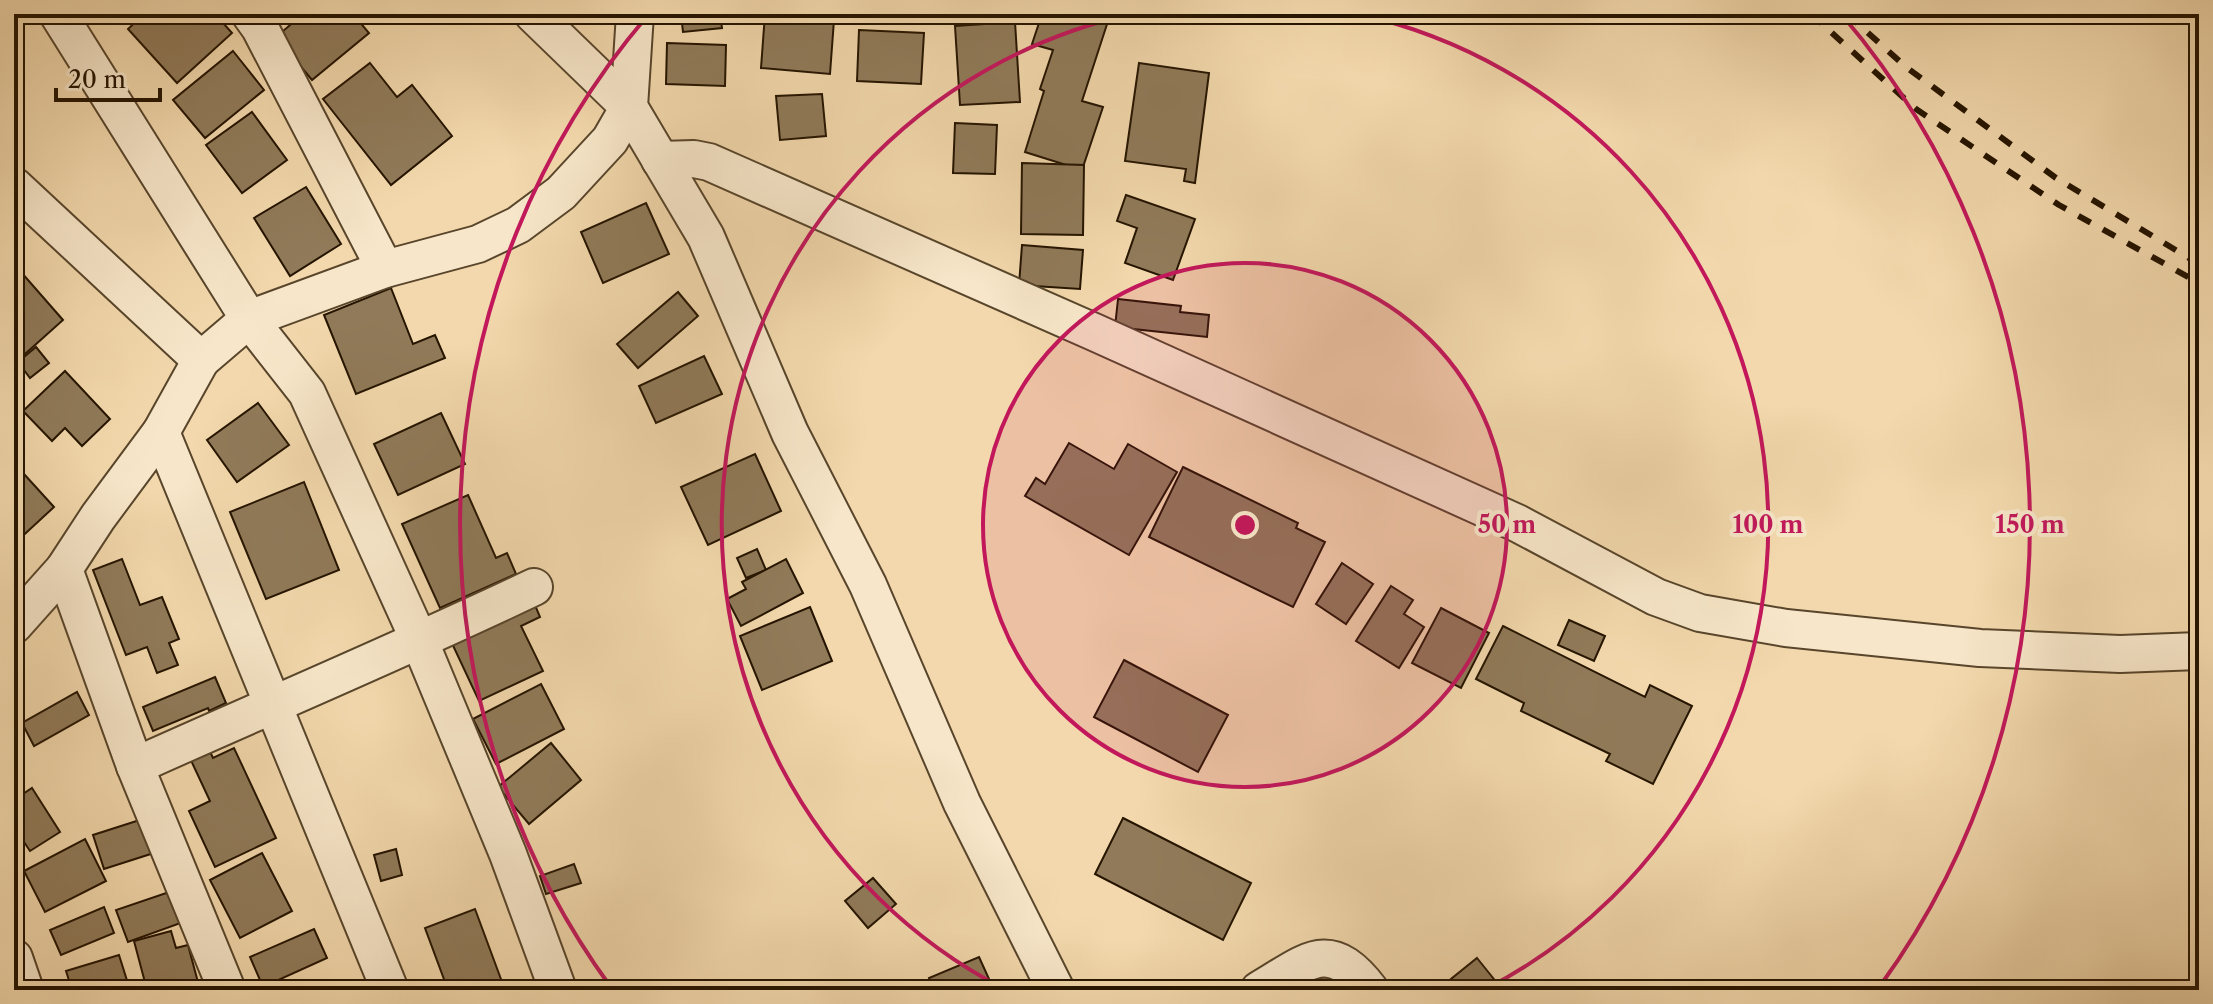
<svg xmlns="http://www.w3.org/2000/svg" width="2213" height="1004" font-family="'Libre Caslon Text',serif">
<rect width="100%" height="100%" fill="#f2d8ac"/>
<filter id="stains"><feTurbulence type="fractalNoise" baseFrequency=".0025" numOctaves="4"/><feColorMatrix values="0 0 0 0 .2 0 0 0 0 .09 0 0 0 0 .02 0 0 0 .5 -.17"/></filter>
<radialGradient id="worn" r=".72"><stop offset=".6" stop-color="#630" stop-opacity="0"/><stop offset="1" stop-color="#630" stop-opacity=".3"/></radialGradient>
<g fill="#907a59" stroke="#251400" stroke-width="2">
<polygon points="144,14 215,14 232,33 177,83 128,29"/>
<polygon points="303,14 353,14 369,33 312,80 276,37"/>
<polygon points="681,14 720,14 722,28 683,32"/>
<polygon points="765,14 834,20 830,74 761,68"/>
<polygon points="1042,14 1110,15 1082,101 1103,107 1082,170 1025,152 1044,91 1040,89 1053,50 1032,44"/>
<polygon points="1015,22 1020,102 960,105 955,26"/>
<polygon points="859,30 924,33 921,84 857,81"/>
<polygon points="667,43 726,45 725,86 666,84"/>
<polygon points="233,51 264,90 205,138 173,100"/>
<polygon points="370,63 397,97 412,85 452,136 391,185 323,99"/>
<polygon points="1139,63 1209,73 1195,183 1184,181 1186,169 1125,161"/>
<polygon points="822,94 826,136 780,140 776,96"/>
<polygon points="252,112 287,160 242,193 206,145"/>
<polygon points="955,123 997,125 995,174 953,173"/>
<polygon points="1022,163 1084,165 1083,235 1021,234"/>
<polygon points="306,187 341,244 290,276 254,218"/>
<polygon points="1126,195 1195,219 1173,280 1125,263 1137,228 1117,221"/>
<polygon points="646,203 669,254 603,283 581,232"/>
<polygon points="1022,245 1083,250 1080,289 1019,285"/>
<polygon points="14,264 63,320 16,362 14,360"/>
<polygon points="391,288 413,344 435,335 445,358 356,394 324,315"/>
<polygon points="678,292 698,316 638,368 617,344"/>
<polygon points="1118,299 1181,306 1180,312 1209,315 1207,337 1115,327"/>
<polygon points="36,347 49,363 30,378 18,362"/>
<polygon points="704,356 722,394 656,423 639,386"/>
<polygon points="65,371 110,419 82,446 65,428 52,441 23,411"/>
<polygon points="258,403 289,445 237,482 207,440"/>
<polygon points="441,413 465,464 398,495 374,444"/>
<polygon points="1069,443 1114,469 1128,444 1177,472 1129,555 1025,496 1036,478 1045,484"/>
<polygon points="755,454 781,511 708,545 681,487"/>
<polygon points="14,463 54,507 14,544"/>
<polygon points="1183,467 1298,523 1296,528 1325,542 1293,607 1149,537"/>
<polygon points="304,482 339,570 266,599 230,512"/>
<polygon points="468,495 496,558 507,553 516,574 440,608 402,524"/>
<polygon points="757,549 766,570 746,578 737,558"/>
<polygon points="122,559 140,605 162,597 179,639 169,643 178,665 157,673 147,647 126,655 93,570"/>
<polygon points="786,559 803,593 741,626 727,599 746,589 742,582"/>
<polygon points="1342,563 1373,584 1346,624 1316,604"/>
<polygon points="1391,586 1413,600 1404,614 1424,627 1399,668 1356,641"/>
<polygon points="532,598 540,617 521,626 543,671 479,701 449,637"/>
<polygon points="810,607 832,661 762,690 740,636"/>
<polygon points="1441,608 1489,633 1461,688 1412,663"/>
<polygon points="1569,620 1605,636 1594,661 1558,645"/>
<polygon points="1503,626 1645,697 1650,685 1692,706 1653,784 1606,761 1610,754 1521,711 1524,703 1476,679"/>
<polygon points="1124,660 1228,715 1198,772 1094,717"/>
<polygon points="215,677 226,703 209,711 208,708 153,731 143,707"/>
<polygon points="541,684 564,729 496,764 473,719"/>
<polygon points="77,692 89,715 34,746 22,723"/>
<polygon points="551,743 581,780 529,824 498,787"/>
<polygon points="207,745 213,758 234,748 276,838 215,867 189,811 210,801 188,754"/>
<polygon points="32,788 60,832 30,851 14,827 14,800"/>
<polygon points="149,817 160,851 104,869 93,835"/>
<polygon points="1123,818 1251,883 1223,940 1095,874"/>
<polygon points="85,839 106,881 45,912 24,871"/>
<polygon points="396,849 402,875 381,881 374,855"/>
<polygon points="262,853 292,911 240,938 210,880"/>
<polygon points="574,864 581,883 546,894 540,876"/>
<polygon points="873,878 896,904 868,928 845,901"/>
<polygon points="178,889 189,920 128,942 116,910"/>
<polygon points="104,907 114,933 61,955 50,930"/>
<polygon points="475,909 505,990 448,990 425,928"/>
<polygon points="314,929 327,958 263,987 250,957"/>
<polygon points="171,931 176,948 188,945 199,986 184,990 147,990 134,941"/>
<polygon points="119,955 130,990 72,990 66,971"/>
<polygon points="979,957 994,990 934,990 929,978"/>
<polygon points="1477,958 1501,988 1499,990 1460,990 1451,979"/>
<polygon points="1335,971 1344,990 1295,990"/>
</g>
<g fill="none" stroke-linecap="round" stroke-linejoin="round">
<g stroke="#58452b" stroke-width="40">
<g id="minor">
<polyline points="58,14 249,319 307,393 420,642 508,854 558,990"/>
<polyline points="250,14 260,28 385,269"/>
<polyline points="635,14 629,107 706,237 790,433 868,585 962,803 1056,990"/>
<polyline points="660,160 694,159 709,162 1094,332 1517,523 1656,597 1700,613 1786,628 1980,648 2120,654 2199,651"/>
<polyline points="14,186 201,360 249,319 385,269 478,244 518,225 561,193 610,140 629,107 533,14"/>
<polyline points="161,432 390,990"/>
<polyline points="64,569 135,766 227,990"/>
<polyline points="14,625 64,569 98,517 161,432 201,360"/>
<path d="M 135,766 C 268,706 402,650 534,587"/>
<polyline points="14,958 25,990"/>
<path d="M 1259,990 C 1307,962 1329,936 1370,990"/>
</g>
</g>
<use href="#minor" stroke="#f7e6c9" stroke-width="36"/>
<g stroke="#251400" stroke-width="6" stroke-dasharray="14 14" stroke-linecap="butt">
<polyline points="1811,14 1916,109 2059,205 2199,283"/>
<polyline points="1847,14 1906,67 2056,178 2199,264"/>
</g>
</g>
<circle cx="1245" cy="525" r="262" fill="#c2185b" fill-opacity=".12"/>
<g fill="none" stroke="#c2185b" stroke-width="4">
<circle cx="1245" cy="525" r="262"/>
<path d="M1004 989A523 523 0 0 1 1132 14M1358 14A523 523 0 0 1 1486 989"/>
<path d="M610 986A785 785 0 0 1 648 15M1842 15A785 785 0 0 1 1880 986"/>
</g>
<circle cx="1245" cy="525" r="12" fill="#c2185b" stroke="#f7e6c9" stroke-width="4"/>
<g font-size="24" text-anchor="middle" font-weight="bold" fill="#c2185b" stroke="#f7e6c9" stroke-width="8" stroke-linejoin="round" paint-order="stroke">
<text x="1507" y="533">50 m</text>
<text x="1768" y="533">100 m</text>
<text x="2030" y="533">150 m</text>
</g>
<rect width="2213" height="1004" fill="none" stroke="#f2d8ac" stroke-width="48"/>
<rect x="16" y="16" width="2181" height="972" fill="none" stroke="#251400" stroke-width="4"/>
<rect x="24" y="24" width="2165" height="956" fill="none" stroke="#251400" stroke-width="2"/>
<path d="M56 88v12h104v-12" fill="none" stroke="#251400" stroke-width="4"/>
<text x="68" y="88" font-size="24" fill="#251400" stroke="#f7e6c9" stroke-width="6" paint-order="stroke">20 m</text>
<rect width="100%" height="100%" filter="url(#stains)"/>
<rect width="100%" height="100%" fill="url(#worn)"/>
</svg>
